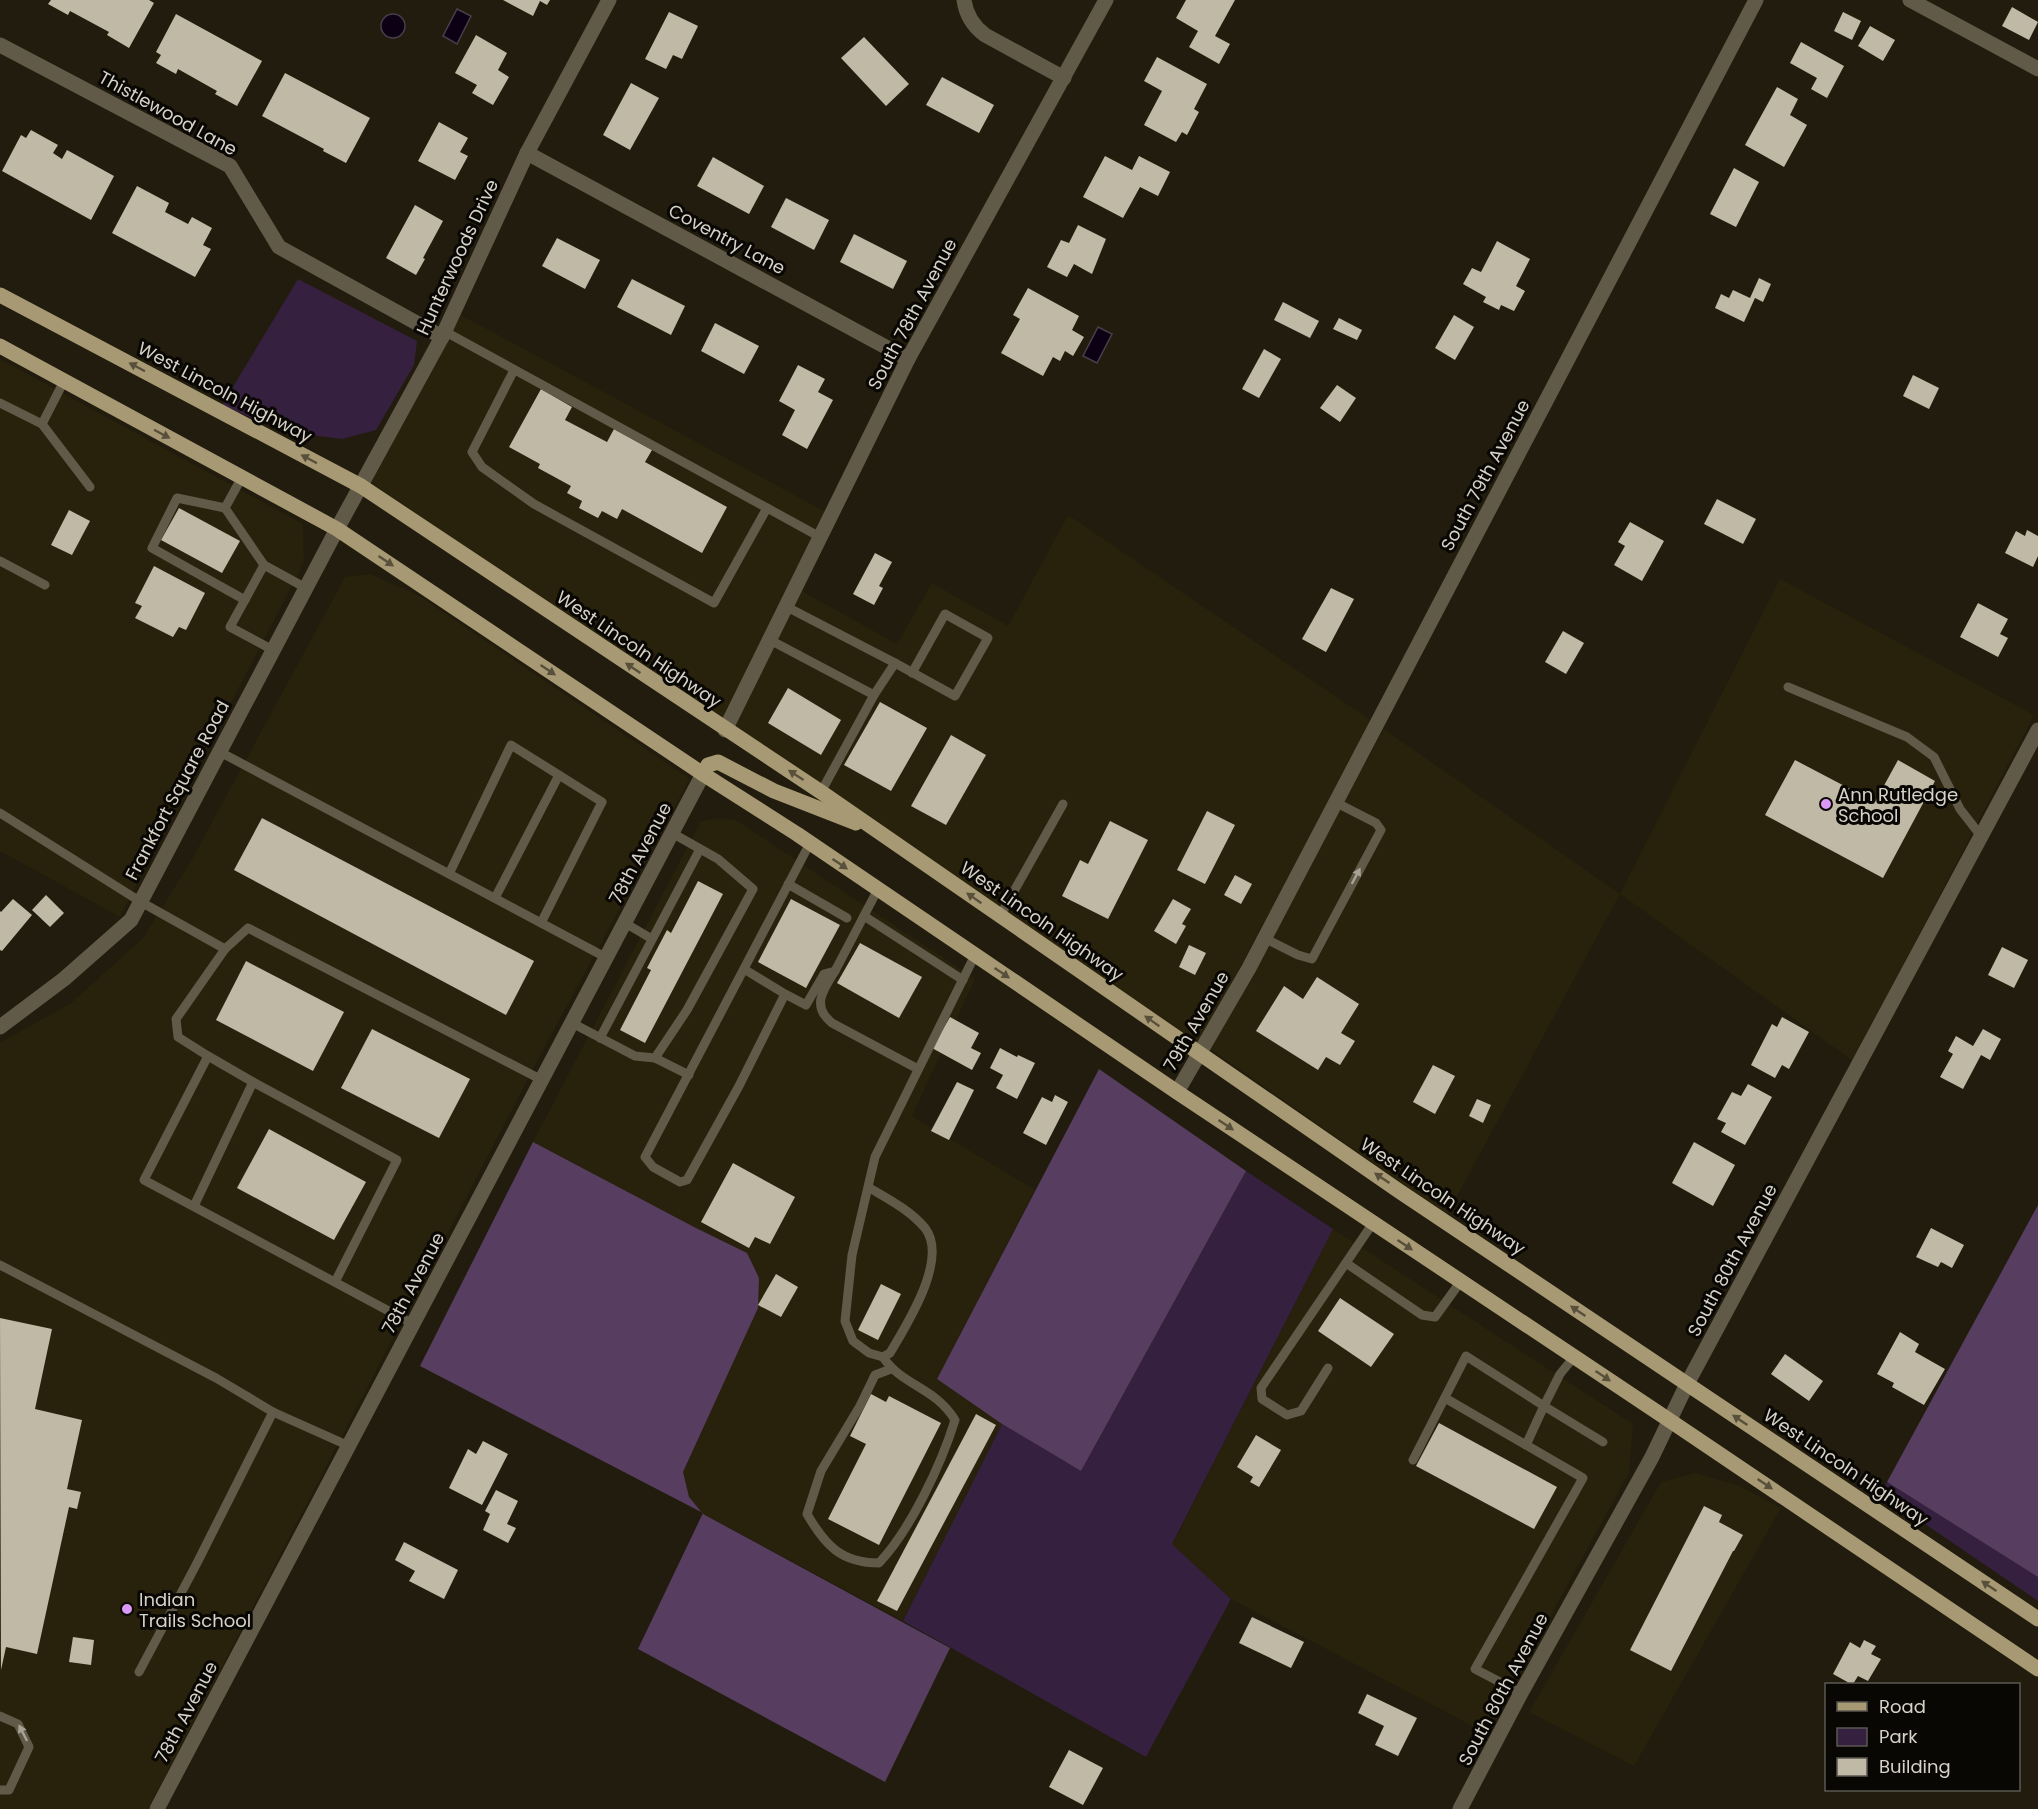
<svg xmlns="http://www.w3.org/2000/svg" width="2038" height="1809" font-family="Poppins,sans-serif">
<rect width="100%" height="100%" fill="#211c0d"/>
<g fill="#28210b">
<polygon points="461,315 826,512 723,720 371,483"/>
<polygon points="0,359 303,524 304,562 120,917 0,851"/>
<polygon points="1068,515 1372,721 1199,1044 732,728 802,591 897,644 932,583 1008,626"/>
<polygon points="370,574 418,595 690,779 543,1050 148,1809 0,1809 0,1043 71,1003 143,938 191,861 345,577"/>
<polygon points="1780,579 2034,715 1853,1061 1620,894 1447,1215 1209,1048 1384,729 1620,894"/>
<polygon points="720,818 736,820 975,979 912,1116 1035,1190 937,1379 1002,1424 903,1621 703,1514 689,1498 683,1472 758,1308 747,1253 696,1228 533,1142 701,821"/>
<polygon points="1333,1229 1633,1424 1629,1473 1486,1733 1231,1599 1172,1545"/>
<polygon points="1695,1473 1737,1485 1781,1508 1634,1766 1529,1712 1661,1482"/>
</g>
<g fill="#36203f">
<polygon points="298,279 417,341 414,365 376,430 342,439 281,431 222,405"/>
<polygon points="1246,1171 1333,1229 1172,1544 1231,1599 1146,1757 903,1621 1002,1424 1081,1471"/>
<polygon points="1887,1482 2038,1577 2038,1601 1881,1494"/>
</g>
<g fill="#573e61">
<polygon points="1099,1069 1246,1171 1081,1471 1002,1424 937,1379"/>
<polygon points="533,1142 696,1228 747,1253 759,1278 758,1308 683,1472 689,1497 703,1514 950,1648 885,1782 638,1649 703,1513 420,1366"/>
<polygon points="2038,1205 2038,1577 1887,1482"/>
</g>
<g fill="#0d0015" stroke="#493f4b" stroke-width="1.5">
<polygon points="457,9 471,16 457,44 443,36"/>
<circle cx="393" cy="26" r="12"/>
<polygon points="1098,327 1112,334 1097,363 1083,356"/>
</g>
<g fill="#c0b9a6">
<polygon points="51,0 149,0 154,3 129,48 107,35 109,32 70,11 68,15 48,4"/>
<polygon points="503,0 550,0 547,5 540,1 533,16"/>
<polygon points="1186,0 1235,0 1215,36 1230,44 1219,64 1189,47 1198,31 1176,18"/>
<polygon points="2012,7 2038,22 2029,40 2002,26"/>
<polygon points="669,12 698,26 682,59 673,55 666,69 645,59"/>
<polygon points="1843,12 1861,21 1852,40 1834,31"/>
<polygon points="176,14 262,61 237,106 215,94 217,91 178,69 176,74 156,63 161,55 156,52"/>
<polygon points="1870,26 1895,40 1883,61 1858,46"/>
<polygon points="476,35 507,53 498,70 509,77 493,105 472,93 477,85 455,73"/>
<polygon points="864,37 909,84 886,106 841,58"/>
<polygon points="1801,42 1844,66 1827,98 1811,89 1817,78 1790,63"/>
<polygon points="1157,57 1207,84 1194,109 1199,112 1187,135 1182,132 1176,142 1144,125 1162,91 1144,81"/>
<polygon points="285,73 370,118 346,163 323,151 324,149 262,116"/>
<polygon points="942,77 994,105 979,133 926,105"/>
<polygon points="631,83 659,98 630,150 603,135"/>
<polygon points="1777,87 1798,99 1790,115 1807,125 1784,167 1745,145"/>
<polygon points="439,122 468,138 460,152 468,156 455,180 418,161"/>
<polygon points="31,130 58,145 53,153 62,159 67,150 114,176 91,220 2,171 21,135 26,138"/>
<polygon points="1105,156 1132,170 1139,156 1170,172 1158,196 1140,187 1123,218 1083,197"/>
<polygon points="713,157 764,186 749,214 697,186"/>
<polygon points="1734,168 1759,182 1736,227 1710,214"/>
<polygon points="137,186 169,203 165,212 188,224 192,217 212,228 203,245 211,249 195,277 112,233"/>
<polygon points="786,198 829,220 814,250 771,227"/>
<polygon points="415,205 443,221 423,258 425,259 416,275 386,258"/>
<polygon points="1078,225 1106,239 1092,274 1074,264 1067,277 1047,267 1061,240 1069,243"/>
<polygon points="854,234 907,261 893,289 840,262"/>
<polygon points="557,238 600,260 585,289 542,266"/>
<polygon points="1497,241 1530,259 1516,286 1525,291 1514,311 1501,305 1499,310 1483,302 1486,297 1463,284 1472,268 1481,272"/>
<polygon points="1759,278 1771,284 1763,302 1755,298 1744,322 1715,308 1721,294 1729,298 1733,290 1750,298"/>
<polygon points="632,279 685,306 671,335 617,307"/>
<polygon points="1028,288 1079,316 1072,330 1084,337 1073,356 1065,351 1060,361 1053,357 1043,376 1001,353 1020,319 1013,315"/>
<polygon points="1283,302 1319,321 1310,338 1274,320"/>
<polygon points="1454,315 1474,327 1455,360 1435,348"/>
<polygon points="1339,318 1362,330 1357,340 1333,329"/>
<polygon points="715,323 759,346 744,374 701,351"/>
<polygon points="1264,349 1281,359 1259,398 1242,389"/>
<polygon points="798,365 825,379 818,392 833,400 807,449 782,435 795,410 779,401"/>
<polygon points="1913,375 1939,388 1929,409 1903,396"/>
<polygon points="1337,385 1356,398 1340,422 1320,408"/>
<polygon points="541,389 572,407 565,420 607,442 614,429 652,450 645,462 727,507 702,553 622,509 617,519 602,511 598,518 579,508 582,501 567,493 571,486 538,468 540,464 509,447"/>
<polygon points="1717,499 1756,519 1743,544 1704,524"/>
<polygon points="179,508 240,541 222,573 161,540"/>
<polygon points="69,510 90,521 72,555 51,545"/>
<polygon points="1630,522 1664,541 1642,581 1614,565 1625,546 1618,542"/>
<polygon points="2027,530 2038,536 2038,556 2033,567 2005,553 2016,531 2025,536"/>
<polygon points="875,553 892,562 879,586 883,588 874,605 853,594"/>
<polygon points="154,566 205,593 186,630 179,627 173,637 135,618 142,606 135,603"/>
<polygon points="1331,588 1354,599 1326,652 1302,639"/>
<polygon points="1978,603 2008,619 2000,634 2008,638 1998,657 1960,637"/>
<polygon points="1563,631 1584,643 1566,674 1545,662"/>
<polygon points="788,688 841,720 821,755 768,723"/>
<polygon points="880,702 927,728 891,791 844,765"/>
<polygon points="951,735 986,755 946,825 911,806"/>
<polygon points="1795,760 1875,802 1898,760 1935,781 1883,878 1765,815"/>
<polygon points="1207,811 1235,825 1205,884 1177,870"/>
<polygon points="262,818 534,961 506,1015 234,870"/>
<polygon points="1110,821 1148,840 1108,919 1062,896 1080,860 1088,864"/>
<polygon points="1235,875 1252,884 1241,904 1224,895"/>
<polygon points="698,881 723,894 645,1043 620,1030 651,970 647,968 667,930 671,933"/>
<polygon points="46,895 64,913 50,927 32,910"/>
<polygon points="13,899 32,915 2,951 0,950 0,911 1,912"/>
<polygon points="791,899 840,925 806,988 758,962"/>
<polygon points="1173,899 1191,909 1182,924 1186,926 1176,944 1154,931"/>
<polygon points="860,943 922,977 899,1018 837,983"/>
<polygon points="1189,945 1206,953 1195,975 1179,967"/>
<polygon points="2002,947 2028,960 2014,988 1988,975"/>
<polygon points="246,961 344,1012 313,1071 216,1020"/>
<polygon points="1317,977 1359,1004 1341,1033 1355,1041 1340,1065 1326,1057 1318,1070 1256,1031 1284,986 1303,999"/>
<polygon points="950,1017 979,1033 971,1048 981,1053 972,1070 932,1048"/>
<polygon points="1782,1017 1809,1032 1789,1069 1782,1065 1775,1078 1751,1065 1772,1024 1777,1027"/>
<polygon points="372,1029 470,1079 439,1138 341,1088"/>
<polygon points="1983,1029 2001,1039 1990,1060 1981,1055 1963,1089 1940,1077 1953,1054 1948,1051 1956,1036 1973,1046"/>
<polygon points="1000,1048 1017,1057 1018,1055 1035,1063 1017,1099 996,1088 1003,1075 990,1068"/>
<polygon points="1433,1065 1455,1076 1435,1114 1413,1102"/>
<polygon points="957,1082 974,1090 949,1140 931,1131"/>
<polygon points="1748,1084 1772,1097 1745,1145 1721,1132 1726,1123 1717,1119 1732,1092 1741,1096"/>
<polygon points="1055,1095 1068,1102 1046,1145 1023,1133 1042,1097 1052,1102"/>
<polygon points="1477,1099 1491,1105 1483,1123 1469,1116"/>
<polygon points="269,1129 366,1182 334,1240 237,1188"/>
<polygon points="1694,1142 1735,1165 1713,1206 1672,1183"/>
<polygon points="733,1163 795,1197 770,1244 755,1237 749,1248 701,1222"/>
<polygon points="1931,1228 1964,1245 1952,1268 1941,1262 1938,1267 1916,1257"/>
<polygon points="776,1274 798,1287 781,1317 758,1305"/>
<polygon points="881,1284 901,1294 878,1340 858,1330"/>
<polygon points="1340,1298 1394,1334 1371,1367 1318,1331"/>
<polygon points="0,1318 52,1329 35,1409 82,1420 67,1489 81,1492 77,1509 69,1507 37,1654 6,1647 1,1670"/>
<polygon points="1900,1332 1919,1344 1915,1352 1945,1369 1924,1405 1892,1387 1894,1383 1877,1374"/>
<polygon points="1785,1354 1823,1381 1809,1401 1771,1374"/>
<polygon points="871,1394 886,1402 889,1396 941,1423 879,1545 828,1519 866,1444 850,1436"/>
<polygon points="976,1414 996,1425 897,1611 877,1601"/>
<polygon points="1439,1423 1557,1487 1534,1529 1416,1466"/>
<polygon points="1256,1435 1281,1450 1259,1487 1250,1482 1253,1477 1237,1467"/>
<polygon points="483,1441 508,1454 482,1505 449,1488 468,1449 476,1454"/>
<polygon points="496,1490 518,1501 507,1524 516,1528 508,1543 483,1530 490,1514 485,1511"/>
<polygon points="1704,1506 1722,1515 1719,1522 1743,1535 1734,1551 1733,1551 1671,1671 1630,1650"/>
<polygon points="404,1542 458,1570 444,1599 409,1581 415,1571 395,1560"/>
<polygon points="1252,1617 1304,1642 1291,1668 1239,1643"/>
<polygon points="73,1637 94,1640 91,1665 69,1662"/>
<polygon points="1864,1640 1876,1646 1871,1654 1881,1659 1868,1681 1858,1676 1853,1684 1851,1684 1833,1674 1850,1642 1860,1648"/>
<polygon points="1367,1694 1417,1718 1398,1756 1375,1745 1384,1726 1358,1713"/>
<polygon points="1069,1750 1103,1768 1083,1805 1049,1787"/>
</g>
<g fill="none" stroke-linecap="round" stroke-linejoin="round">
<g stroke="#615a48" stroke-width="9">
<polyline points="444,331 820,537"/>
<polyline points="514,370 472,452 482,467 534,504 714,603 767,508"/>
<polyline points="64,381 42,424 90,487"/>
<polyline points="0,403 42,424"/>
<polyline points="242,477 225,508 264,565"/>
<polyline points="225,508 177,498 152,548 245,600"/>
<polyline points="0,561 45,585"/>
<polyline points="787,607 895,663"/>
<polyline points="770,640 874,695 821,792"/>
<polyline points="273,650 230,627 264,565 306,588"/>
<polyline points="1788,687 1907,737 1934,757 1960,809 1981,836"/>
<polyline points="874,695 895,663 955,696 988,638 945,614 912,673"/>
<polyline points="220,752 607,958"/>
<polyline points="0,813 141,902 225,949 176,1019 178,1037 208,1056 144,1180 413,1324"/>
<polyline points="810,843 645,1157 653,1167 680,1182 687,1180 739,1086 785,994 806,1005 824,974 835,971 878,889"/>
<polyline points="449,874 511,745 602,802 541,923"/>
<polyline points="788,884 847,918"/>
<polyline points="495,898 559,775"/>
<polyline points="864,916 963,980"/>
<polyline points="1000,916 1063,804"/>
<polyline points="625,923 652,939"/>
<polyline points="1264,938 1298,955 1312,959 1381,830 1376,823 1335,802"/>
<polyline points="225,949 248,928 542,1080"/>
<polyline points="744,969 785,994"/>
<path d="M 835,971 C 823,990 811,1006 832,1023 L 918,1069"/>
<polyline points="572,1023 635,1056 655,1058 687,1010 753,889 718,859 672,833"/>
<polyline points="600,1038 700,849"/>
<polyline points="208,1056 253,1082"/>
<polyline points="655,1058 689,1075"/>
<path d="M 868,1187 C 888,1199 910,1210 925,1228 C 949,1259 907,1324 890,1353 L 883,1357 L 869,1353 L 853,1341 L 845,1321 L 852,1255 L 875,1157 L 975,955"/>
<polyline points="194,1206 253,1082 397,1160 335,1282"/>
<polyline points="1346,1263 1422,1315 1435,1317 1461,1281"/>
<polyline points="0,1265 216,1378 273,1412 349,1446"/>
<path d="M 883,1357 C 902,1386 935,1387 955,1420 C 941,1465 911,1529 879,1563 C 841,1563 825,1545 807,1514 L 821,1471 L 860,1406 L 875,1375 L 891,1369"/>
<polyline points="1328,1368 1301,1411 1287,1415 1262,1399 1261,1388 1373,1223"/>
<polyline points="1445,1398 1583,1478 1475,1669 1521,1693"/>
<polyline points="1526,1445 1544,1406 1603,1442"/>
<polyline points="1413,1460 1466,1356 1544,1406 1560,1374 1574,1357"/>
<polyline points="139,1672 196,1565 273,1412"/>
<polyline points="0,1716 18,1724 29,1747 9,1790 0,1790"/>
</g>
<g stroke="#615a48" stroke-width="15">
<path d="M 964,0 C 966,15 973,26 985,35 L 1064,78"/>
<polyline points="1910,0 2038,69"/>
<polyline points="0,45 230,166 279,247 442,337"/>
<polyline points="527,153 908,359"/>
<polyline points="725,730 908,359 1106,0"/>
<polyline points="0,1027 64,979 131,920 337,529 442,337 527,153 609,0"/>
<polyline points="1177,1092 1249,968 1756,0"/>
<polyline points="157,1809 703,774"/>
<polyline points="1460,1809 1521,1693 1652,1457 1687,1384 2038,730"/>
</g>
<g stroke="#a79973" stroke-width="15">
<polyline points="0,295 361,486 821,792 1399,1191 2038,1619"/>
<polyline points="0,346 337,529 703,774 797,834 1177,1092 1669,1420 2038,1669"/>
<polyline points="703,774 708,765 718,762 774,791 856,823"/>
</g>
</g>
<defs><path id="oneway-solid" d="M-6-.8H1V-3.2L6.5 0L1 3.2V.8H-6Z" transform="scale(1.5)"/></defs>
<g fill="#58503b">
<use href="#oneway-solid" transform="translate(137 367) rotate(-152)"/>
<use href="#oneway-solid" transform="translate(162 434) rotate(28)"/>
<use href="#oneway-solid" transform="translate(309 459) rotate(-152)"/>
<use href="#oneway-solid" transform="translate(386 561) rotate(34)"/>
<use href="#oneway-solid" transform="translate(633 668) rotate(-146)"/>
<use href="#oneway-solid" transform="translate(548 670) rotate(34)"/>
<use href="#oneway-solid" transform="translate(796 775) rotate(-147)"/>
<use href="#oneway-solid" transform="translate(840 864) rotate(34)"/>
<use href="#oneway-solid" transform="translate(974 898) rotate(-145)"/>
<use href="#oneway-solid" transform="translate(1002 973) rotate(34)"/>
<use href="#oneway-solid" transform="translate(1152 1021) rotate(-145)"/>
<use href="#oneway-solid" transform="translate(1226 1125) rotate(34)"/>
<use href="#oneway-solid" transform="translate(1382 1178) rotate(-146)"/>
<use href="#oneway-solid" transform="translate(1405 1245) rotate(34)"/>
<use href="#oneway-solid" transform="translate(1578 1311) rotate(-146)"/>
<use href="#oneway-solid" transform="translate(1603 1376) rotate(34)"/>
<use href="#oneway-solid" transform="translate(1740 1420) rotate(-146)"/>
<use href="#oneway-solid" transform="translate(1765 1484) rotate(34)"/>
<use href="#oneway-solid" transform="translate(1989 1586) rotate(-146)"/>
</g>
<g fill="#a7a295">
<use href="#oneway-solid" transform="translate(1356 876) rotate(-62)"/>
<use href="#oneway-solid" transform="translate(23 1733) rotate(-117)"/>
</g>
<g fill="#db99f5" stroke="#090703" stroke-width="2">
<circle cx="1826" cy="804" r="6"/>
<circle cx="127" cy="1609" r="6"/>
</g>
<g text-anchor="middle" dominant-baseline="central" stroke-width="6" stroke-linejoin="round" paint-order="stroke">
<g font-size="18" fill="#d6d2c9" stroke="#090703">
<text transform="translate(168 113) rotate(29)">Thistlewood Lane</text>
<text transform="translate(727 239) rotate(28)">Coventry Lane</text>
<text transform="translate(457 257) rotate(-65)">Hunterwoods Drive</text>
<text transform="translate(912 314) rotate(-62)">South 78th Avenue</text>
<text transform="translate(225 392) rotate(28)">West Lincoln Highway</text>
<text transform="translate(1485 475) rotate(-62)">South 79th Avenue</text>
<text transform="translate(639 649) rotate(34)">West Lincoln Highway</text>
<text transform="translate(177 790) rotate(-62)">Frankfort Square Road</text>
<text transform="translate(640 853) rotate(-62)">78th Avenue</text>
<text transform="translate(1042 921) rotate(35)">West Lincoln Highway</text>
<text transform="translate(1196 1021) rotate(-60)">79th Avenue</text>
<text transform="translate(1443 1196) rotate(34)">West Lincoln Highway</text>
<text transform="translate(1732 1260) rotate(-62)">South 80th Avenue</text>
<text transform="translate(413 1283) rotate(-62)">78th Avenue</text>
<text transform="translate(1846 1467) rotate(34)">West Lincoln Highway</text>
<text transform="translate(1503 1689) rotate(-62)">South 80th Avenue</text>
<text transform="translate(186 1712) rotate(-62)">78th Avenue</text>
</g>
<g font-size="18" fill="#d6d2c9" stroke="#090703" text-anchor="start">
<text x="1838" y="794">Ann Rutledge<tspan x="1838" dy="21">School</tspan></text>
<text x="139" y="1599">Indian<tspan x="139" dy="21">Trails School</tspan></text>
</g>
</g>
<rect x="1825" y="1683" width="195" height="108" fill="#090703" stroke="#5b5852" stroke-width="1.5"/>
<rect x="1837" y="1702" width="30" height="9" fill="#a79973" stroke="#5b5852" stroke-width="1.5"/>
<text x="1879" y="1713" font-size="18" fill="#d6d2c9">Road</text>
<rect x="1837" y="1728" width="30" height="18" fill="#36203f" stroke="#5b5852" stroke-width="1.5"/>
<text x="1879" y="1743" font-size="18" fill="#d6d2c9">Park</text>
<rect x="1837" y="1758" width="30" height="18" fill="#c0b9a6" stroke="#5b5852" stroke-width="1.5"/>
<text x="1879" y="1773" font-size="18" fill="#d6d2c9">Building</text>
</svg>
